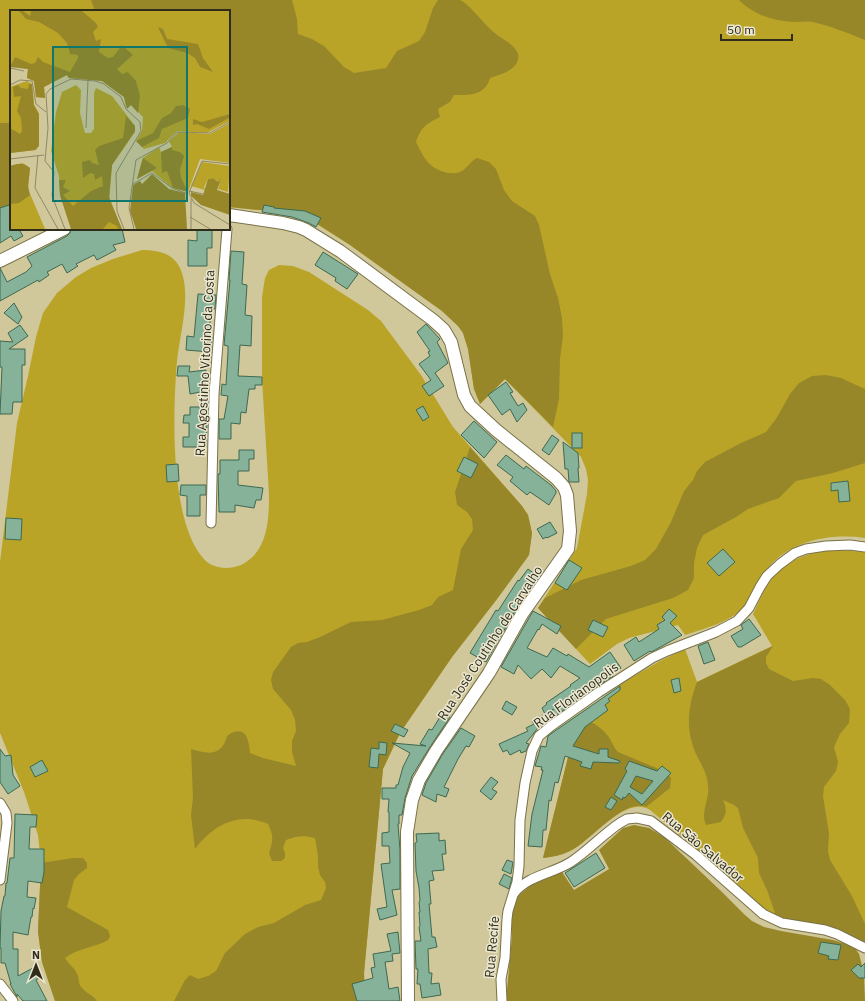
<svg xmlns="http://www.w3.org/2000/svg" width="865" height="1001" font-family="'IBM Plex Sans',sans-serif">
<rect width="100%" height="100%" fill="#d0c79a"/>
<g fill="#b9a428">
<path d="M 0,0 L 865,0 L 865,538 C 829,533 787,541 765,572 C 758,581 754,594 747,604 C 732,622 706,628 685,635 L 678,625 L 629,638 L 617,644 L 590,664 L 538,608 L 577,548 L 587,494 L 588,480 L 586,469 L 581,457 L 505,379 L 480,404 L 474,389 L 468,349 L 463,333 L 458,326 L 442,311 L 350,245 L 315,223 L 280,212 L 229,207 L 229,11 L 11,11 L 11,216 L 0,222 Z"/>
<path d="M 142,250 C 157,250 173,253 180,268 C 192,294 180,333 177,361 C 173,410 169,519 203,558 C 212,569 228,570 241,565 C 268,552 269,520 269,494 L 262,379 L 262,297 L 265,278 L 269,270 L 279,265 L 293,266 L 309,272 L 368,310 L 381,321 L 421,375 L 453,427 L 522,506 L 528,515 L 532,533 L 529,555 L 497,599 L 452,657 L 400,733 L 383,769 L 364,973 L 365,1001 L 55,1001 L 42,962 L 38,932 L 41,863 L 38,835 L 24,792 L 0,733 L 0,562 L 17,423 L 28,376 L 36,337 L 43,313 L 57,293 L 76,277 L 91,268 L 113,259 Z"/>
<path d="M 838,550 L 865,552 L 865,942 L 837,930 L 776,916 L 761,906 L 725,873 L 650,810 C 625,794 591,842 570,851 C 562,855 552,857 543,858 L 573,737 L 581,723 L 622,683 L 660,661 L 685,649 L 697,682 L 772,646 L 753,614 C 758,604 762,593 768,584 C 784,559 811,551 838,550 Z"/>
</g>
<g fill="#978729">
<path d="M 91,0 L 292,0 L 297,19 L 298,34 L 312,39 L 324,46 L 344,67 L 354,73 L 386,68 L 397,51 L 419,41 L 425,32 L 433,8 L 438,0 C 444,0 454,0 460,0 C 470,4 485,26 496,34 C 503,40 513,43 517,52 C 519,54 518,58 518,60 C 514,72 500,74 490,78 C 485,96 469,95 454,95 L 450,102 L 438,109 L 440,117 C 426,124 421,127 416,142 C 420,150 425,161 432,166 C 440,172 453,176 462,171 C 467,168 470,162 477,158 L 489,162 L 496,169 L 504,190 L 512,201 L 535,216 L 539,225 L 550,274 L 558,298 L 562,318 L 563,336 L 560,359 L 559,399 L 553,427 L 505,379 L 480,404 L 474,389 L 468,349 L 463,333 L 458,326 L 442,311 L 350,245 L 316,223 L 280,212 L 229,207 L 229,11 L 95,11 Z"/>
<path d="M 739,0 L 865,0 L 865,40 C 848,33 830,26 813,22 C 807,21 800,22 794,22 C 773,21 754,15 739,0 Z"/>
<polygon points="0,123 11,123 11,216 0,222"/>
<polygon points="826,375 841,378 865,389 865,463 833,473 796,481 779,498 748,509 736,517 703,535 697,548 694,563 694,578 688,590 673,598 606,619 576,649 538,608 545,598 581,580 631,566 645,560 656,549 671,522 684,491 693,480 697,471 705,462 741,443 766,432 776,419 790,394 799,383 812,376"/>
<path d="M 470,447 L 522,506 L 528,515 L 532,533 L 529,555 L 497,599 L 452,657 L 400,733 L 383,769 L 364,973 L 365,1001 L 174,1001 L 185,980 L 190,975 L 198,979 L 208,976 L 216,971 L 225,953 L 245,934 L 258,927 L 274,923 L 305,905 L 321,900 L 326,888 L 325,882 L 320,875 L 318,867 L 318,856 L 315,838 C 304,835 296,836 286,840 L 283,848 L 285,853 L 285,858 L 281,861 L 272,861 L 269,853 C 273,841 274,836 268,824 C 239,811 213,825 195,849 L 191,815 L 193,798 L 191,749 C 207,754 222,757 227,736 C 244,724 249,737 250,753 L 263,758 L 296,766 L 292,752 L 292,741 L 296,731 L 295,720 L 291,710 L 273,689 L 271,680 L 273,672 L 291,647 L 298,643 L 307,642 L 320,637 L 351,622 L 382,620 L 419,610 L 432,605 L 438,597 L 453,590 L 461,549 L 473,530 L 472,519 L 467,512 L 457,505 L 455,492 Z"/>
<path d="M 773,646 L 766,657 L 766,663 L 769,669 L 793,681 L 813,678 L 821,679 L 830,685 L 845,700 L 850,709 L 849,723 L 840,734 L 834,747 L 838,762 L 836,771 L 824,787 L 823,796 L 829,833 L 828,851 L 830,860 L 852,896 L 865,924 L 865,942 L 837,930 L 789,921 L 776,916 L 767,890 L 759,873 L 758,858 L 743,828 L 738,808 L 734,805 L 723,800 C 727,809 727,814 721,822 L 706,825 C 700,812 710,799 708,786 C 708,775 701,764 696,754 C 685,729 688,706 697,682 Z"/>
<path d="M 585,719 C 594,723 602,728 608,736 C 612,741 613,747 618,752 L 666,772 L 671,778 L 670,788 L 646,807 C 623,798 591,841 570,851 C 562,855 552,857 543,858 L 573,737 Z"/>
<polygon points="634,825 649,828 664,837 721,891 745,915 752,921 764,927 781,931 833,940 846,944 855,948 859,954 864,973 865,1001 506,1001 512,936 511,915 517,897 531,885 562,872 574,890 609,869 599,850 623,828"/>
<path d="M 73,858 L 83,858 L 87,863 L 87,868 L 79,874 L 74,880 L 67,907 L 108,930 L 110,936 L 108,940 C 94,948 78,948 65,958 C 69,965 76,969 78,976 C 79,981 79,985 82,988 C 87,994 93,995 97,1001 L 55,1001 L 42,962 L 38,932 L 41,863 Z"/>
</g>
<g fill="#85b298" stroke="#3e6951" fill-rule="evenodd">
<polygon points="9,205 11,210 11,229 23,229 20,231 23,236 14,241 11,236 0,243 0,208"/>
<polygon points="264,205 274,207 274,208 305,211 321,218 316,227 309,223 292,217 262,212"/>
<polygon points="71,229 122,229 125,242 113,245 116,250 97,260 94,255 76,264 78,266 67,273 62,264 47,272 49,275 39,282 38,280 0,301 0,268 7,282 26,272 32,266 27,257 67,236 70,233"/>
<polygon points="197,229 212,229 212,248 207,248 207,266 188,266 188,240 197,241"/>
<polygon points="231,251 244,252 242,284 247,285 245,315 252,316 251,346 240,345 238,376 262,377 262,385 255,385 255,389 249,389 246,413 241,412 240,424 231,423 231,439 219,439 219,419 224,419 228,396 221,395 222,384 226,385 228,352 228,346 224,345 230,280 229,280"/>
<polygon points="323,252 358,274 347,289 335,281 336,278 315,265"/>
<polygon points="198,294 216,295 215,309 211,309 209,337 212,337 210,352 186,350 187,336 194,337"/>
<polygon points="14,303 22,317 18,324 4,313"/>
<polygon points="426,324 440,339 437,342 448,363 435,373 444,386 429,396 422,386 431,380 419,364 430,356 428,352 430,351 417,332"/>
<polygon points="20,325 28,336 9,349 25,349 25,365 22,365 22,402 13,402 12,414 0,414 2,367 0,367 0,341 13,342 8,333"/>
<polygon points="178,366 190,366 189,372 206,370 205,391 190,394 188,376 177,376"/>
<polygon points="506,382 513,392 510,393 518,406 523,403 527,410 517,422 510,409 502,415 488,395"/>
<polygon points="423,406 429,417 423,421 416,410"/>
<polygon points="190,407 204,407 204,415 205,415 205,419 207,419 206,447 183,447 183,437 189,437 189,423 183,423 184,415 190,415"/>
<polygon points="474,421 497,442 484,458 461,435"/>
<rect x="572" y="433" width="10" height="15"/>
<polygon points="552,435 559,440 549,455 542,450"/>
<polygon points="563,442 578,453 579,468 578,468 579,482 569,482 568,469 565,469"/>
<polygon points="239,450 254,450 254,459 249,459 249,471 238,471 238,485 263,488 261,500 256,500 254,508 235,505 235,512 219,512 218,474 220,474 220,460 239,460"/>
<polygon points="506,455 524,469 526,466 551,485 556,491 556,493 549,505 530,492 527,495 510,481 513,477 497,465"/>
<polygon points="464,457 478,464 471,478 457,471"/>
<polygon points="178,464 179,481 167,482 166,465"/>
<polygon points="848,481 850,501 839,502 838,490 831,491 831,483"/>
<polygon points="181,485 206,485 206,495 200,495 200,516 187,516 187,496 180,495"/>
<polygon points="6,518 22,519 21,540 5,539"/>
<polygon points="550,522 557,533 547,538 546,537 543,539 537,529"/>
<polygon points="723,549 735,562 719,576 707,563"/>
<polygon points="569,560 582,568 567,590 555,583"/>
<polygon points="528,569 539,577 532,587 527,584 515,602 519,604 486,662 470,653 496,610 498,611 518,580 519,581"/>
<polygon points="669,609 677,616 670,623 682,635 655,650 651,652 650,651 634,661 624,645 636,637 639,642 659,629 657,625 665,620 662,617"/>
<polygon points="533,611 561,626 557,634 542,624 539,630 538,629 527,648 547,657 553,648 567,656 568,654 589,667 610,652 621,668 612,674 613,676 552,718 553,709 526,743 529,744 526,751 521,753 520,750 510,755 507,750 503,752 499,744 528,731 526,728 534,724 532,721 545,714 542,708 547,704 546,703 571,686 570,685 580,678 560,666 551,678 542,669 531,679 518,665 514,674 501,667"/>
<polygon points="749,619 761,635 741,647 738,647 731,636 743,629 741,625"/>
<polygon points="593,620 608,627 603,637 588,630"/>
<polygon points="708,642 715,660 704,664 698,646"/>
<polygon points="679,678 681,691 674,693 671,680"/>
<polygon points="620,686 620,690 608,699 610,701 605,705 608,710 585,727 573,746 599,754 599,749 608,749 608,757 620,761 619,763 593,762 591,769 580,766 582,762 565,756 558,783 555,782 551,801 549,800 546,830 543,830 542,847 528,846 532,814 543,770 541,770 542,767 535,766 541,746 546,747 548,736 555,731"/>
<polygon points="506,701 517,707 512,715 502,709"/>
<polygon points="443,712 450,717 430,747 412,776 405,798 402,815 399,815 399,824 398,824 400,850 400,889 392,890 397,915 380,920 377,909 387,907 381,864 390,863 389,846 382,846 382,833 389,832 389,812 388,812 389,799 382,799 382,788 396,788 396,785 398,785 403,767 410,753 392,743 426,746 420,744 429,729 432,730"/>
<polygon points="395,724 408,730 404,737 391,731"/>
<polygon points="461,728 475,736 469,747 466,746 458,759 444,787 449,789 446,797 437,794 436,802 422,795 426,783 442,755"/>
<polygon points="379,742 387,743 386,755 379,754 378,768 369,767 371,748 379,749"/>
<polygon points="0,749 5,756 11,755 13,775 20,786 8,794 0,782"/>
<polygon points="42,760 48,771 35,777 30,767"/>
<path d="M 629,761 L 657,771 L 662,766 L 671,773 L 642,805 L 629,793 L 625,798 L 623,797 L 622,800 L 614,795 L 627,771 L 625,769 ZM 636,776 L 653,781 L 642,794 L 630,787 Z"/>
<polygon points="491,777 498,782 492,789 497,792 491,800 480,791"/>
<polygon points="611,797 617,801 611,810 605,807"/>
<polygon points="15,814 37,815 36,827 30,827 29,849 44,849 44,872 42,883 28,881 27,897 36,898 34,909 33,908 32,917 31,917 28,935 13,932 13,949 18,949 18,976 33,968 39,978 36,980 47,1001 23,1001 17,994 17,997 10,984 11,984 5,963 1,963 1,948 0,948 1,911 4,896 5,896 6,883 7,883 10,858 14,858"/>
<polygon points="439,833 439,841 445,840 446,854 442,854 444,870 432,871 434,880 429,881 431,904 429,904 432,937 435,937 437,947 428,949 429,973 432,973 431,984 439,983 441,995 422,998 420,984 417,984 418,969 416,969 415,941 421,941 419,927 420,926 419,912 420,912 419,902 420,901 419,888 416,871 415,843 417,842 416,834"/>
<polygon points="596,853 605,868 574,887 565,873"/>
<polygon points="507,860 513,862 511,874 502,870"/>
<polygon points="504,874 512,878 509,889 499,884"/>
<polygon points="398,932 400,953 392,954 393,961 385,962 389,989 398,987 400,1001 357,1001 352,984 373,978 371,968 375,967 373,954 391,951 387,934"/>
<polygon points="821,942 841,945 838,960 828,959 829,956 818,953"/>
<polygon points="865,963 865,978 859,978 851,970 858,964 861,967"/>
</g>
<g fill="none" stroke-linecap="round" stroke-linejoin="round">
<g stroke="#7a7247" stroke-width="11">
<g id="street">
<polyline points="211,523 214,394 227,229"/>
<polyline points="0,803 6,813 7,823 0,880"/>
<path d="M 514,893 C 529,875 552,874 571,862 C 588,851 602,835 620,823 L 627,819 L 637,818 L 651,821 L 696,855 L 763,914 L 782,923 L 825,930 L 837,934 L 865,948"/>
<polyline points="0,984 13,1001"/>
<polyline points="502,1001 501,979 505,958 507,919 508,911 517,882 519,866 520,820 525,783 532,751 539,736 551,726 599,692 652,658 667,651 716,632 737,621 749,608 760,587 767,576 780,564 795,553 806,549 826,546 850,545 865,547"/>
</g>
</g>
<g stroke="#7a7247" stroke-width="14">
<g id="secondary">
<polyline points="229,215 283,223 299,227 306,230 340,251 433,320 444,330 451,342 464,395 470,406 496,430 556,478 564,487 567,495 570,531 568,549 522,614 489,673 436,751 419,780 412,800 407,832 408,1001"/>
<polyline points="0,261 64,229"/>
</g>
</g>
<use href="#street" stroke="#fff" stroke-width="9"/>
<use href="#secondary" stroke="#fff" stroke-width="12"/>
</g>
<g text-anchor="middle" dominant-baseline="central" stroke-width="3" stroke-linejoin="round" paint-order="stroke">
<g font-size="13" fill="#302c1a" stroke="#ebe7d0">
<text transform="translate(205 363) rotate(-87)">Rua Agostinho Vitorino da Costa</text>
<text transform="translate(490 643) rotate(-57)">Rua José Coutinho de Carvalho</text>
<text transform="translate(576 695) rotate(-36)">Rua Florianopolis</text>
<text transform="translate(703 847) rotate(40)">Rua São Salvador</text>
<text transform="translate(492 947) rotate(-85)">Rua Recife</text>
</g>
</g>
<g transform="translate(10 10)">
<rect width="220" height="220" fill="#d0c79a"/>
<path d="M 0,1 L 220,1 L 220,111 L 197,123 L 167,121 L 155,133 L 134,139 L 126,131 L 132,121 L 133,107 L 121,95 L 116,97 L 114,87 L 92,71 L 59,68 L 56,65 L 34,77 L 35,88 L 26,87 L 24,71 L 17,68 L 18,59 L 0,56 ZM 17,71 L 22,74 L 24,95 L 29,104 L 29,135 L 26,140 L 0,143 L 0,77 ZM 66,75 L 71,80 L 70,103 L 75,123 L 81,123 L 84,119 L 84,83 L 86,78 L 102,86 L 125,116 L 125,122 L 102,155 L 99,192 L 112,219 L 61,219 L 50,185 L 49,166 L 41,141 L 46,102 L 52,82 ZM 220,113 L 220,153 L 190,149 L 178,182 L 161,177 L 142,161 L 127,169 L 133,148 L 149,137 L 151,142 L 162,137 L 159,131 L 169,122 L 200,124 ZM 192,152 L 220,156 L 218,182 L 208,179 L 212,167 L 208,172 L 203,168 L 198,169 L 194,177 L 195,180 L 181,176 ZM 12,153 L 20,158 L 18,179 L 35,219 L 0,219 L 0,156 Z" fill="#b9a428"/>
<path d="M 9,1 L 13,1 L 20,6 L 21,1 L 72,1 L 86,13 L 88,17 L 83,22 L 86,31 L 91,29 L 89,42 L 98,48 L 103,47 L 112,35 L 123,45 L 107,59 L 112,64 L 118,62 L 126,71 L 130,86 L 128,103 L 121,95 L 117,99 L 114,87 L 92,71 L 59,68 L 57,65 L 34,77 L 35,88 L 26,87 L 24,71 L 17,68 L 18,59 L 0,57 L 5,47 L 21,54 L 25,53 L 28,47 L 33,52 L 60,62 L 68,48 L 68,45 L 60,44 L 57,33 L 48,23 L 29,12 L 16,9 ZM 148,17 L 153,19 L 157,29 L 188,34 L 193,48 L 203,62 L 190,57 L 185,48 L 177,43 L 158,38 ZM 19,74 L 22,74 L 24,95 L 29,104 L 29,136 L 25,140 L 0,143 L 0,118 L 10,124 L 12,121 L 11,108 L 7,101 L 11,86 L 4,87 L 3,77 L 8,75 L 11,78 L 18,79 ZM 173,95 L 180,99 L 178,108 L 152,119 L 149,128 L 132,137 L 126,131 L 143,123 L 152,108 L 161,103 L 166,96 ZM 220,104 L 219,108 L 199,119 L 187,114 L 183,115 L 183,109 L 192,112 ZM 116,106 L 125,116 L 125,121 L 102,155 L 99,187 L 112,219 L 108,219 L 107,216 L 99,212 L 93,219 L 61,219 L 50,185 L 49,170 L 56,170 L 53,177 L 60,181 L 53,185 L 63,196 L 81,181 L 93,176 L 92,166 L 85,170 L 84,164 L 80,163 L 73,168 L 72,152 L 80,150 L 82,153 L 89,155 L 85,140 L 89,136 L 113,128 ZM 162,137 L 162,140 L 170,142 L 174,146 L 170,160 L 171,168 L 178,182 L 163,178 L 157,161 L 152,163 L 151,142 ZM 133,148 L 147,158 L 127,169 L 132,151 ZM 7,154 L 14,154 L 20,158 L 18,176 L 20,185 L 9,193 L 0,194 L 0,156 ZM 142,164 L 159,179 L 175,183 L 177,219 L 126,219 L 120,201 L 123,175 L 130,171 L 132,174 ZM 212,167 L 207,180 L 220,184 L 220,205 L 191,195 L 181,186 L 181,182 L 193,185 L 198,169 L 203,168 L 208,172 Z" fill="#978729"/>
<path fill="none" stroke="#908967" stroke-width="1" d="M 0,58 L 14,61M 0,75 L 10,70 L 22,71 L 26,94 L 36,102M 76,118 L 78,70M 28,145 L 25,178 L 48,219M 0,149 L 34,145M 220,154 L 192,151 L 179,183 L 184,193 L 220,215M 123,174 L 142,163 L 162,178 L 178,184M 179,181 L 193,184M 181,189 L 181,219M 180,207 L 200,219M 55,219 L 42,186 L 44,162 L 35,151 L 38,118 L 36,84 L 40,79 L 61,69 L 85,71 L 94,74 L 111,87 L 116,99 L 130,112 L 131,121 L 106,163 L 107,201 L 114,219M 124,219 L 119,198 L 126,150 L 157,133 L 167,122 L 200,123 L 220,112"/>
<path fill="#0f766e" fill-opacity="0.15" stroke="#0f766e" stroke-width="2" d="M 43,37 L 177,37 L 177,191 L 43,191 Z"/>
<rect width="220" height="220" fill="none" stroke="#302c1a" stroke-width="2"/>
</g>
<g transform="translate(36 965)" stroke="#ebe7d0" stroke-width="3" paint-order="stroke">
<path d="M0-3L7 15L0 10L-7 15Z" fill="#302c1a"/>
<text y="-6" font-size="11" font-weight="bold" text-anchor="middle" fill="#302c1a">N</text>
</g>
<path d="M721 34v6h71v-6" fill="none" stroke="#302c1a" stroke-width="2"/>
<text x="727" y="34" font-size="12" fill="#302c1a" stroke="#ebe7d0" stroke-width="3" paint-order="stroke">50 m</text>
</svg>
